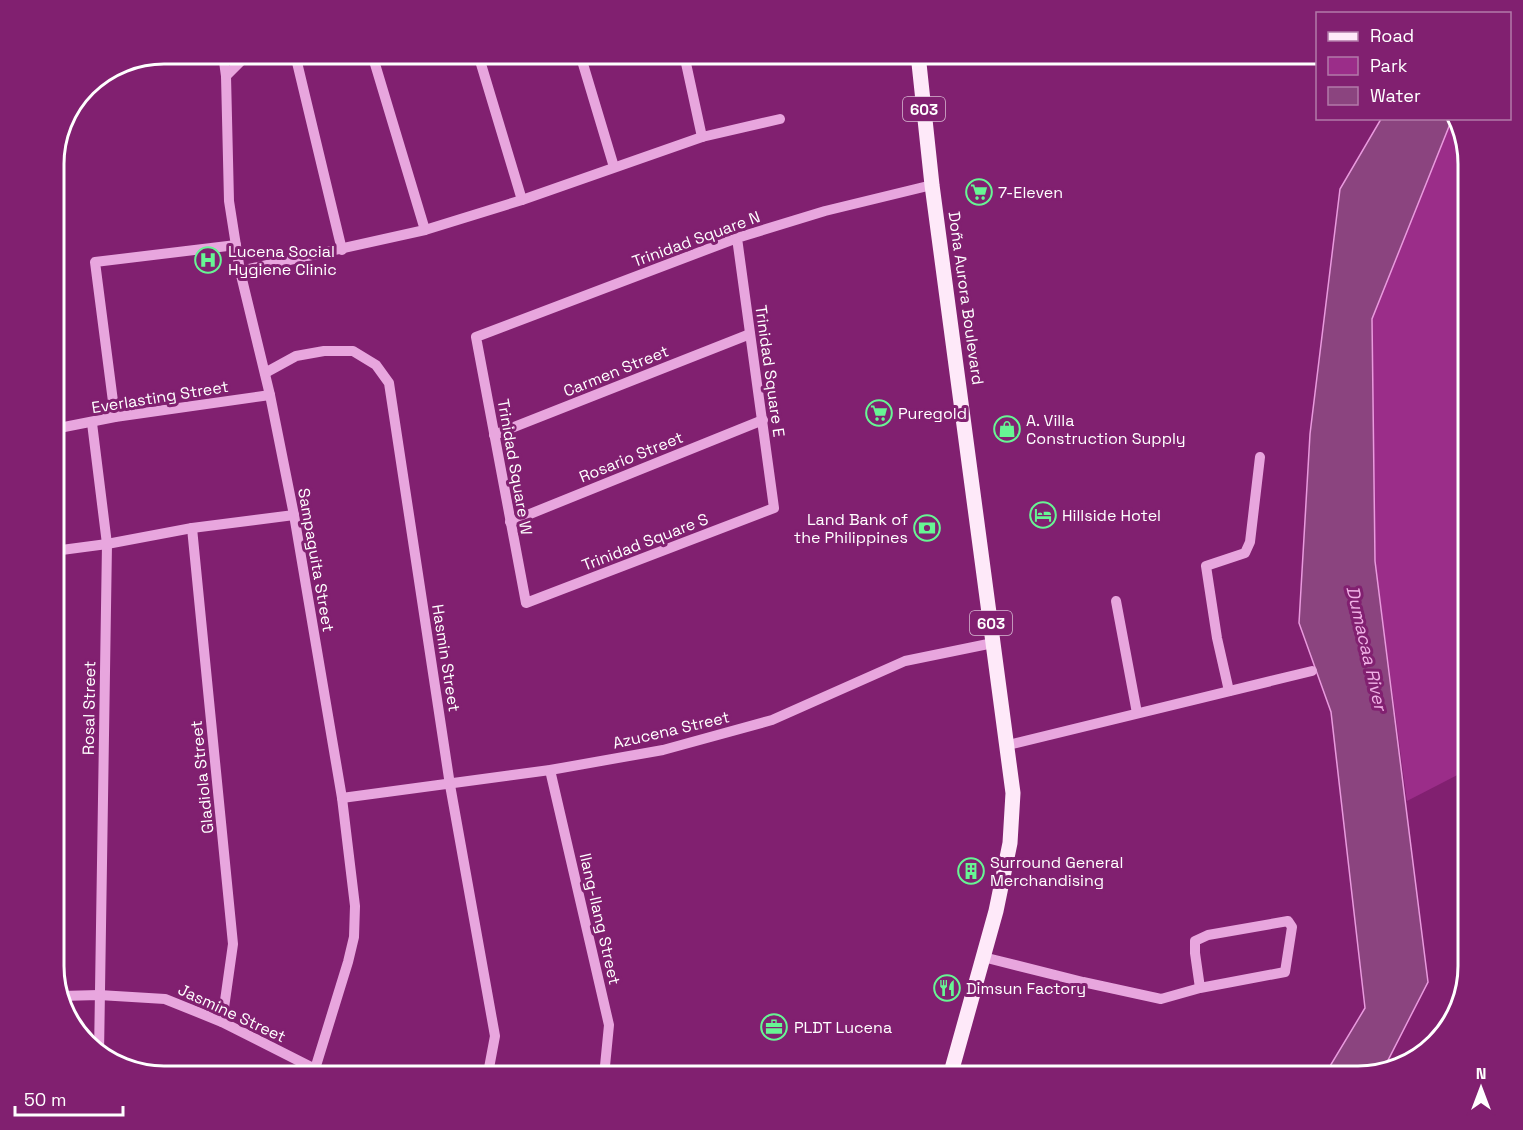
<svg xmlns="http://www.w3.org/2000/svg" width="1523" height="1130" font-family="'Space Grotesk',sans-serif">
<rect width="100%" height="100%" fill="#812070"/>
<polygon fill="#9b2d89" points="1452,119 1458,119 1469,164 1469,769 1407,801 1375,561 1372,318"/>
<polygon fill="#8b447f" stroke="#e99ade" stroke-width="1.5" points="1381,119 1452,119 1372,319 1375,561 1428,982 1383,1070 1358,1076 1324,1076 1365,1008 1331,712 1299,623 1310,434 1340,189"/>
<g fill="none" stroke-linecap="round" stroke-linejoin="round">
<g stroke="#e8a6de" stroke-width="10">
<polyline points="223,54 226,76 229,201 240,271 270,395 294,515 342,798 355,906 354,937 348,962 315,1069"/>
<polyline points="295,54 342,250"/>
<polyline points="372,54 425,230"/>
<polyline points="478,54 522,200"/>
<polyline points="580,54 614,167"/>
<polyline points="684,54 702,137"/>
<polyline points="226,76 248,54"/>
<polyline points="737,238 774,508 526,603 476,337 737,238 825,211 932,185"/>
<polyline points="240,271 425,230 522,200 702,137 780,119"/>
<polyline points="265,373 296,356 324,351 353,351 376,365 389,383 450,785 495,1036 489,1068 484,1076"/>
<polyline points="115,417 95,262 236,245"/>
<polyline points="92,423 107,544 99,1054"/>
<polyline points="54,429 115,417 270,395"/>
<polyline points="494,435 750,334"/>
<polyline points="510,522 763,420"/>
<polyline points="192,528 233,944 222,1022"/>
<polyline points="54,551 107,544 192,528 294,515"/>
<polyline points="1116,601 1137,713"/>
<polyline points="1229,691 1217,638 1206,566 1245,553 1250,542 1260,457"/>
<polyline points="1008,745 1312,671"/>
<polyline points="550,770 609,1025 604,1076"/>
<polyline points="342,798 550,770 663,750 772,720 905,661 993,643"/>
<polyline points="983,957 1083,982 1161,999 1200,988 1285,972 1292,927 1288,921 1208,935 1195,941 1195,953 1200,988"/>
<polyline points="61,996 99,995 165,999 222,1022 315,1069 325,1076"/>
</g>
<polyline stroke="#fee9f9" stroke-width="15" points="918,54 932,185 1013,793 1010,843 996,911 950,1076"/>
</g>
<defs>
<g id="supermarket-ring" transform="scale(1.35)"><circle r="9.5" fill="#812070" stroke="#67f594" stroke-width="1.5"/><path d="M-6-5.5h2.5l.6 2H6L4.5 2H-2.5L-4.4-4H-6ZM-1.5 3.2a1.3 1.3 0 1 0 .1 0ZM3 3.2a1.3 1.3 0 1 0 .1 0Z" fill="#67f594"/></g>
<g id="hospital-ring" transform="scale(1.35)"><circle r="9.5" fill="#812070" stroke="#67f594" stroke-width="1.5"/><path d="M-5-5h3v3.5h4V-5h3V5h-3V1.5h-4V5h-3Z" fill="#67f594"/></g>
<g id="shop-ring" transform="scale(1.35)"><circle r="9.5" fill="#812070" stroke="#67f594" stroke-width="1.5"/><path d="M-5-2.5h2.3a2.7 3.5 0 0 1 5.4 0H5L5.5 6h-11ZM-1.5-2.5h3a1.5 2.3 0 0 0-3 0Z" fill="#67f594"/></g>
<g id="hotel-ring" transform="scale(1.35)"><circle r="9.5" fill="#812070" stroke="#67f594" stroke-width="1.5"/><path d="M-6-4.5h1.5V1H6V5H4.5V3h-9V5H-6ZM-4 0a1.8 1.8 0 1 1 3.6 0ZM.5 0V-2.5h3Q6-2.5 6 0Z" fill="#67f594"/></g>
<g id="bank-ring" transform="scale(1.35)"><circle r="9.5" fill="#812070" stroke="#67f594" stroke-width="1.5"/><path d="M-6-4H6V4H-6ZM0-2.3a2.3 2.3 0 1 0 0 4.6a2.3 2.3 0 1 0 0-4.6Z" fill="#67f594"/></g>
<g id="building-ring" transform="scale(1.35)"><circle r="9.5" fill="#812070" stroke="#67f594" stroke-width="1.5"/><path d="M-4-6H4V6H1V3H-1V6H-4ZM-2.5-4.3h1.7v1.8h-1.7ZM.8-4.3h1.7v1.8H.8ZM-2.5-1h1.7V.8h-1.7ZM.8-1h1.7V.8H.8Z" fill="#67f594"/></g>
<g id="restaurant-ring" transform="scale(1.35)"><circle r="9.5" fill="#812070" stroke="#67f594" stroke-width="1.5"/><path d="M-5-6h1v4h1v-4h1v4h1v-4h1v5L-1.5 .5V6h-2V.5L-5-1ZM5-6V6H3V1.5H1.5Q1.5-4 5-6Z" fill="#67f594"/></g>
<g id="office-ring" transform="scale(1.35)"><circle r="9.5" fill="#812070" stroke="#67f594" stroke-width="1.5"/><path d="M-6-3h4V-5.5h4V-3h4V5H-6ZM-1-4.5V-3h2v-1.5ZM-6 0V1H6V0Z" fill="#67f594"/></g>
</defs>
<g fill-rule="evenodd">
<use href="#supermarket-ring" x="979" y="192"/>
<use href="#hospital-ring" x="208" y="260"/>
<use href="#supermarket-ring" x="879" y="413"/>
<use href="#shop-ring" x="1007" y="429"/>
<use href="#hotel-ring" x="1043" y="515"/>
<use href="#bank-ring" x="927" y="528"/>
<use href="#building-ring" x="971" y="871"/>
<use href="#restaurant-ring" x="947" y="988"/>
<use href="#office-ring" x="774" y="1027"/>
</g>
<g text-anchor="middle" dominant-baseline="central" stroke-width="6" stroke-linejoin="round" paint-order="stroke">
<g fill="#812070" stroke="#d9bcd4" stroke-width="1.5">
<rect x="903" y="97" width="42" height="24" rx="4.5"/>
<rect x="970" y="611" width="42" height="24" rx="4.5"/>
</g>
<g font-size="15" font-weight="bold" fill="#fff">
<text x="924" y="109">603</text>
<text x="991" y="623">603</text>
</g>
<g font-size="16" fill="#fff" stroke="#812070" text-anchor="start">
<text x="998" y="192">7-Eleven</text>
<text x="228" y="251">Lucena Social<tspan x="228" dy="18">Hygiene Clinic</tspan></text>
<text x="898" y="413">Puregold</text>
<text x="1026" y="420">A. Villa<tspan x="1026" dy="18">Construction Supply</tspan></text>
<text x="1062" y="515">Hillside Hotel</text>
<text x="908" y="519" text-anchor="end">Land Bank of<tspan x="908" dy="18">the Philippines</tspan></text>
<text x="990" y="862">Surround General<tspan x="990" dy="18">Merchandising</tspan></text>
<text x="966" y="988">Dimsun Factory</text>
<text x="794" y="1027">PLDT Lucena</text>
</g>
<g font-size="16" fill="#fff" stroke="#812070">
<text transform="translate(696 239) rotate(-20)">Trinidad Square N</text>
<text transform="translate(966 298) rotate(82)">Doña Aurora Boulevard</text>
<text transform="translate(616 371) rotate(-22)">Carmen Street</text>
<text transform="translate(770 371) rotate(82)">Trinidad Square E</text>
<text transform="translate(160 397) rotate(-9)">Everlasting Street</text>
<text transform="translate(631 457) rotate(-22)">Rosario Street</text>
<text transform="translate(515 467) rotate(80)">Trinidad Square W</text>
<text transform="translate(645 542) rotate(-21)">Trinidad Square S</text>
<text transform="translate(316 560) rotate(80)">Sampaguita Street</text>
<text transform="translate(446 658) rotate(81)">Hasmin Street</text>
<text transform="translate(89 708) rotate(-89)">Rosal Street</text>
<text transform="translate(671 730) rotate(-13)">Azucena Street</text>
<text transform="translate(202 777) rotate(-96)">Gladiola Street</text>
<text transform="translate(600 919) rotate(77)">Ilang-Ilang Street</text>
<text transform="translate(232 1013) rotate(25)">Jasmine Street</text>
</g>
<g font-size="18" font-style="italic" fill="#f0b1e6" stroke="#812070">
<text transform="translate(1367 648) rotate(77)">Dumacaa River</text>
</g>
</g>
<path d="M0 0H1523V1130H0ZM164 64H1358A100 100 0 0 1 1458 164V966A100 100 0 0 1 1358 1066H164A100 100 0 0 1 64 966V164A100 100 0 0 1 164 64Z" fill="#812070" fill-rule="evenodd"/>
<path fill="none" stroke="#fff" stroke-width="3" d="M164 64H1358A100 100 0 0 1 1458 164V966A100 100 0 0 1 1358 1066H164A100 100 0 0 1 64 966V164A100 100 0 0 1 164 64Z"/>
<rect x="1316" y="12" width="195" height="108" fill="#812070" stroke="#b379a9" stroke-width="1.5"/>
<rect x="1328" y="32" width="30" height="9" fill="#fee9f9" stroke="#b379a9" stroke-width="1.5"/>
<text x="1370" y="42" font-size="18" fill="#ffffff">Road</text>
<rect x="1328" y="57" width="30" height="18" fill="#9b2d89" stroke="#b379a9" stroke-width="1.5"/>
<text x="1370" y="72" font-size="18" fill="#ffffff">Park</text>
<rect x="1328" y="87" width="30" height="18" fill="#8b447f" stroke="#b379a9" stroke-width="1.5"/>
<text x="1370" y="102" font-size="18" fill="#ffffff">Water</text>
<g transform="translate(1481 1088)" stroke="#812070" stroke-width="4.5" paint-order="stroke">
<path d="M0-4.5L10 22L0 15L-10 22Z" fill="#ffffff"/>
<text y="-9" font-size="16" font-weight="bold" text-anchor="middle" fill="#ffffff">N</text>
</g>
<path d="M15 1106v9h108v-9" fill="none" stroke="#ffffff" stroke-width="3"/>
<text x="24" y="1106" font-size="18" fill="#ffffff" stroke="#812070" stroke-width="4.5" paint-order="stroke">50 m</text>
</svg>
